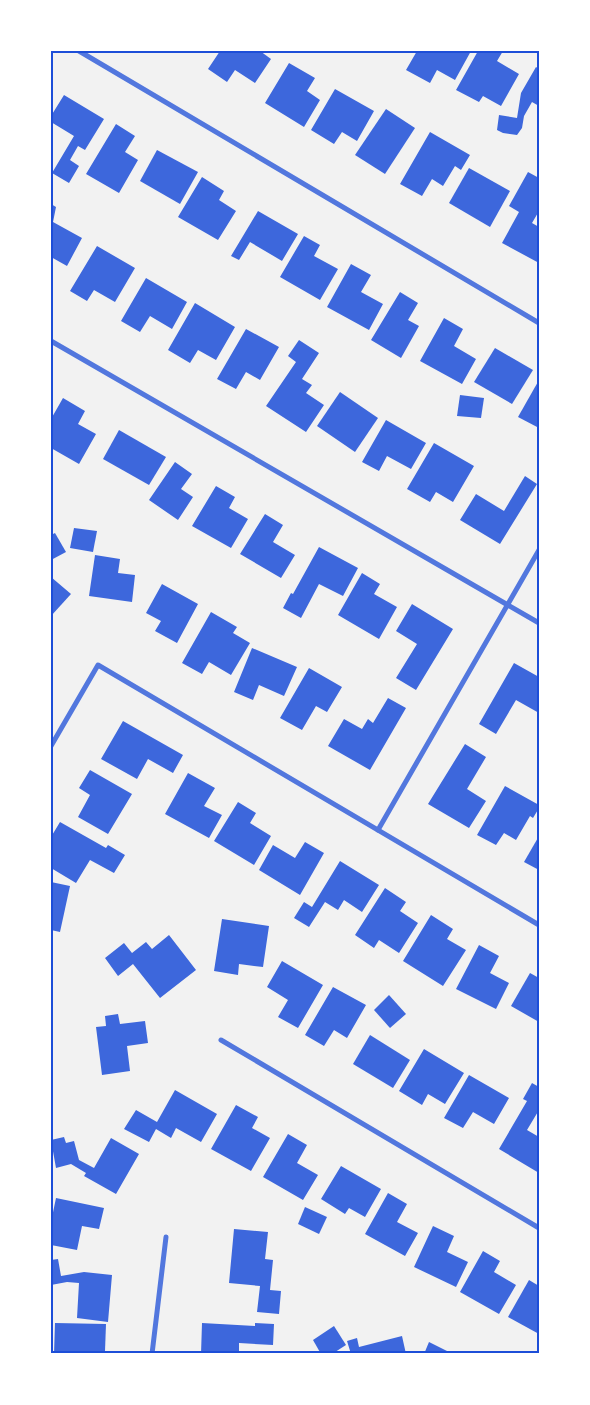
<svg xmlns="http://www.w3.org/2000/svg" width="590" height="1405" font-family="Roboto,sans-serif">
<rect width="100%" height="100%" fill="#f2f2f2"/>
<g fill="#3d67dc">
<polygon points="220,51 260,51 271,59 255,83 235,70 227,82 208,69"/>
<polygon points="417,51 471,51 455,80 437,70 430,83 406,70"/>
<polygon points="478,51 503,51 497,61 519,74 501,106 483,96 479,102 456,90"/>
<polygon points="289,63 315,78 307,91 320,100 304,127 265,103"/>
<polygon points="536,67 539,69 539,106 532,102 524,116 522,128 517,135 503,133 497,130 499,115 517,118 521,93"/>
<polygon points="335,89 374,111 357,141 342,132 334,144 311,130"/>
<polygon points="64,95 104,119 85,150 78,146 70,160 79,166 69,183 52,173 74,136 51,122 51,116"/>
<polygon points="386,109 415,128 385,174 355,155"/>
<polygon points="116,124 135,136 125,152 138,160 119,193 86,174"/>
<polygon points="430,132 470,155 461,170 455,166 443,186 432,179 422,196 400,184"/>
<polygon points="157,150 198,172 180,204 140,181"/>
<polygon points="469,168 510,191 490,227 449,203"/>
<polygon points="528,172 539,178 539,211 532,223 539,227 539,263 502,243 519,212 509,206"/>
<polygon points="202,177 224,191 219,200 236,211 218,240 178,217"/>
<polygon points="51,204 56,207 53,222 82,238 67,266 51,257"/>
<polygon points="258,211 298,234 282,261 250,242 239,260 231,256"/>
<polygon points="304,236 320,245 314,256 338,269 320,300 280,277"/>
<polygon points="97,246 135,268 115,302 94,290 87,301 70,291"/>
<polygon points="351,264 371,275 361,292 383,304 369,330 327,307"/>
<polygon points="146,278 187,302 172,329 150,316 140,332 121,321"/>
<polygon points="400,292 418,303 408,320 419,326 401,358 371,340"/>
<polygon points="195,303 235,327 216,360 198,350 190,363 168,350"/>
<polygon points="444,318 463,329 454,346 476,359 462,384 420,361"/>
<polygon points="246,329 279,347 260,380 246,372 236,389 217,379"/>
<polygon points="299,340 319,353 302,379 312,385 306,393 324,405 306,432 266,406 296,362 288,356"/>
<polygon points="495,348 533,370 512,404 474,382"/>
<polygon points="539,380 539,428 518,417"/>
<polygon points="340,392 378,418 355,452 317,426"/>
<polygon points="460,395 484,398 481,418 457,416"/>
<polygon points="63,398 85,411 78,424 96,434 79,464 51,448 51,419"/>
<polygon points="386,420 426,443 411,469 387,456 379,471 362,462"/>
<polygon points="119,430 166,457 149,485 103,459"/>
<polygon points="434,443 474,466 453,502 436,492 430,502 407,489"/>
<polygon points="175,462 192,474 181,489 193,497 178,520 149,500"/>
<polygon points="525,476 537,484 500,544 460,520 476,494 504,511"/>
<polygon points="216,486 235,497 229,508 248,519 231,548 192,526"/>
<polygon points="265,514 283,525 273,542 295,555 281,578 240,554"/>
<polygon points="74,528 97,531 93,552 70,548"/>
<polygon points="55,533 66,552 51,560 51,535"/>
<polygon points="319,547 358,568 343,596 319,584 301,618 283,608 291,593 293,594"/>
<polygon points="95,555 120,559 118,573 135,575 132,602 89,596"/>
<polygon points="362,573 380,584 374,594 397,607 379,639 338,615"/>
<polygon points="51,577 71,594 51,616"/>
<polygon points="162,584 198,604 177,643 155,631 161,621 146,613"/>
<polygon points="412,604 453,629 416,690 396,678 417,644 396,631"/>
<polygon points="211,612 237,627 233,633 250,643 231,675 209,662 202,674 182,663"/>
<polygon points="252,648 297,667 284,696 259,685 253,700 234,692"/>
<polygon points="514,663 539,677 539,713 516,700 496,734 479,724"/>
<polygon points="309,668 342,687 327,712 316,706 302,730 280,718"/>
<polygon points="388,698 406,708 370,770 328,746 344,719 362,729 368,719 373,723"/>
<polygon points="123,721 183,755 173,773 148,759 137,779 101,759"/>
<polygon points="465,744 486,757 467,789 486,801 469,828 428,804"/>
<polygon points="90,770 132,794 108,834 78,817 90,795 79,788"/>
<polygon points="188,773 215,788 204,806 222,815 209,838 165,814"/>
<polygon points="505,786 539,805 539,808 533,818 530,816 516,840 504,833 496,845 477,835"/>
<polygon points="238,802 256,813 250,823 271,836 254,865 214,841"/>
<polygon points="60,822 106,848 108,845 125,855 114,873 90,860 76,883 51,868 51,837"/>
<polygon points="539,836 539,870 524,862"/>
<polygon points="305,842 324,853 300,895 259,870 273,845 295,858"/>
<polygon points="340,861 379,885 362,912 344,900 338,910 325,902 309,927 294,918 304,902 312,907"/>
<polygon points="51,882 70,886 60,932 51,930"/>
<polygon points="385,888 406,902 400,911 418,923 399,953 379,940 374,948 355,935"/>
<polygon points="431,915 453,929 447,939 466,950 443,986 403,961"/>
<polygon points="222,919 269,926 263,967 239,964 238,975 214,971"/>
<polygon points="169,935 196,970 160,998 133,964 118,976 105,958 124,943 132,953 146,942 152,949"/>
<polygon points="479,945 499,956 490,973 509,983 496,1009 456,989"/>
<polygon points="282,961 323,985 298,1028 278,1017 288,1000 267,987"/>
<polygon points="530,973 539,978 539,1022 511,1006"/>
<polygon points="333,987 366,1005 347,1038 334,1030 324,1046 305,1035"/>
<polygon points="389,995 406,1014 390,1028 374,1010"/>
<polygon points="118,1014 120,1024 145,1021 148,1043 127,1046 130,1071 102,1075 96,1027 106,1026 105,1016"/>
<polygon points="370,1035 410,1060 393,1088 353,1064"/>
<polygon points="424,1049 464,1073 445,1104 428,1094 422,1105 399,1091"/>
<polygon points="469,1075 509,1098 494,1124 473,1112 463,1128 444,1118"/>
<polygon points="532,1083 539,1087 539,1110 527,1130 539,1137 539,1173 499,1149 527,1101 523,1099"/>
<polygon points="175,1090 217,1114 201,1142 176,1128 171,1138 156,1129 149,1142 124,1129 136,1110 157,1122"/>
<polygon points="236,1105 258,1117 252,1128 270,1138 251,1171 211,1149"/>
<polygon points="288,1134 307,1145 297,1163 318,1175 303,1200 263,1177"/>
<polygon points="64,1137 66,1143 74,1141 79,1160 94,1168 111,1138 139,1154 116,1194 84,1176 86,1173 71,1164 56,1168 51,1140"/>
<polygon points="341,1166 381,1189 365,1217 349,1208 345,1214 321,1199"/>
<polygon points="388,1193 407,1204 397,1222 418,1233 405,1256 365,1234"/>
<polygon points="56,1198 104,1208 99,1229 82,1226 77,1250 51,1245 51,1222"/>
<polygon points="305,1207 327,1217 319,1234 298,1224"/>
<polygon points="433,1226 454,1236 447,1252 468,1262 456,1287 414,1267"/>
<polygon points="234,1229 268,1232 265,1259 273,1260 270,1290 281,1291 279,1314 257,1312 260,1286 229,1283"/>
<polygon points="483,1251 500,1261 494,1272 516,1285 499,1314 460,1292"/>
<polygon points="58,1259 61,1276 84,1272 112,1275 108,1322 77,1318 79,1283 67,1282 51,1285 51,1260"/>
<polygon points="529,1280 539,1286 539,1334 508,1317"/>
<polygon points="55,1323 106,1324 105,1351 54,1354"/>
<polygon points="202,1323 255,1326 255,1323 274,1324 273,1345 239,1343 239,1354 201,1354"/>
<polygon points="334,1326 346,1345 332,1354 321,1354 313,1340"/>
<polygon points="402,1336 406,1354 351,1354 347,1341 357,1338 359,1347"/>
<polygon points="429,1342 453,1354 424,1354"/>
</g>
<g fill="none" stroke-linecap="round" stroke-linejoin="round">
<g stroke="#5277de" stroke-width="5">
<polyline points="79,51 539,323"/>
<polyline points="51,341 539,623"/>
<polyline points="51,746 98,665 539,925"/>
<polyline points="378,830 539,550"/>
<polyline points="221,1040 539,1228"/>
<polyline points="152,1354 166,1237"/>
</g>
</g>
<rect width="590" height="1405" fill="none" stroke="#ffffff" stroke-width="105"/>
<rect x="52" y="52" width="486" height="1300" fill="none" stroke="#1d4ed8" stroke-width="2"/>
</svg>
